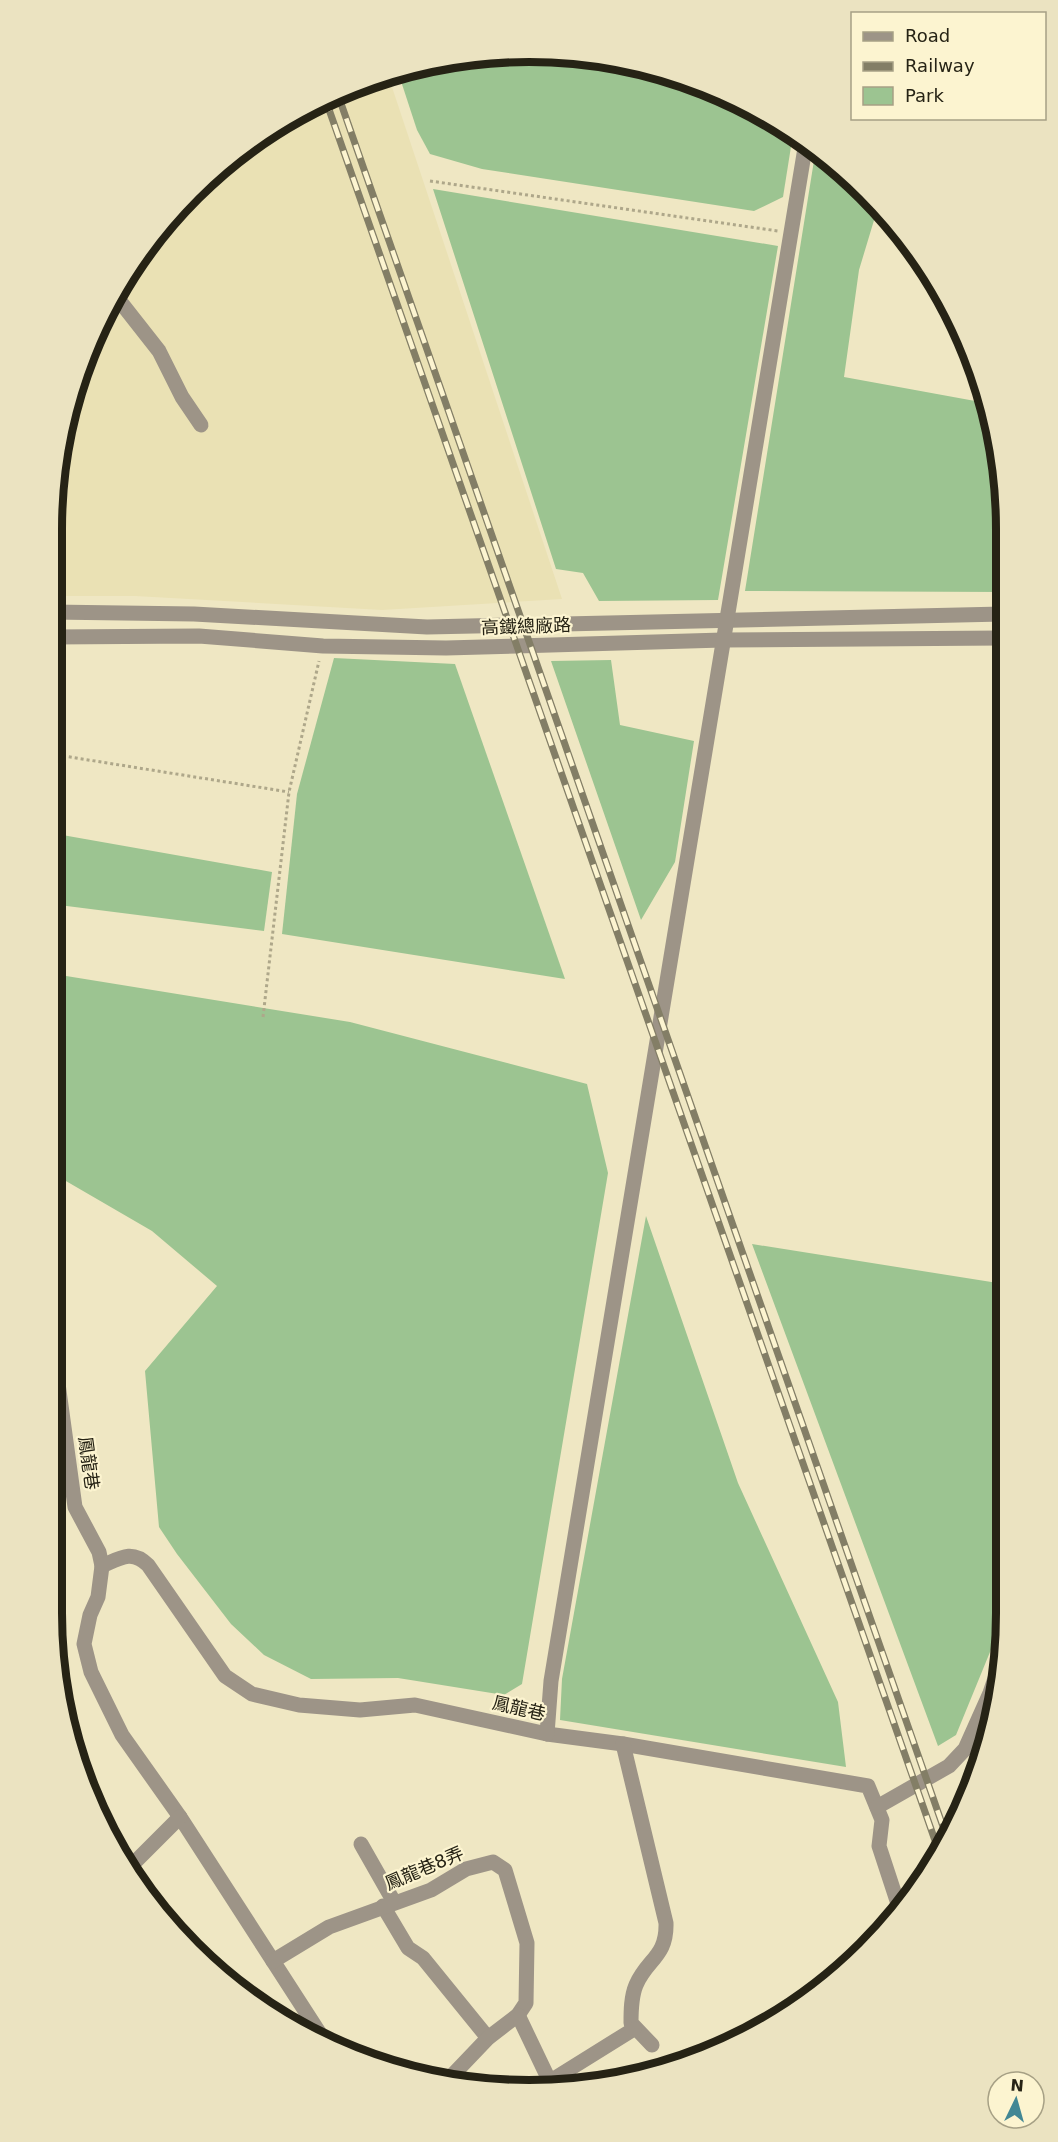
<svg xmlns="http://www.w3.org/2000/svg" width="1058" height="2142" font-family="'DejaVu Sans','Noto Sans TC',sans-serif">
<rect width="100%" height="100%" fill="#efe7c3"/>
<polygon fill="#eae1b4" points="388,75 562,599 382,610 135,596 51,596 51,529 60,435 88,346 132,263 191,191 264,131 346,87"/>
<g fill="#9cc491">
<polygon points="529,51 623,60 712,88 793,134 783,197 754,211 482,169 430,154 417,130 398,72 436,60"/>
<polygon points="816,148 878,207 859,270 844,377 986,403 1003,466 1003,592 745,591"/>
<polygon points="433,189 778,246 718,600 599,601 583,573 556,569"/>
<polygon points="334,658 455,664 565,979 282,934 297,794"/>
<polygon points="611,660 620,725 694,741 675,862 641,920 551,661"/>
<polygon points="51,833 272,872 264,931 51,904"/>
<polygon points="51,930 60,975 350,1022 587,1084 608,1173 522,1684 504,1695 398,1678 311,1679 264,1655 231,1624 177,1554 159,1527 145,1371 217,1286 152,1231 59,1177 51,1169 51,990 59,976 51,977"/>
<polygon points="646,1216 738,1483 838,1702 846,1767 560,1720 562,1679"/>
<polygon points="752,1244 1004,1284 992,1316 992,1394 1005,1570 999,1630 956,1735 938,1746"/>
</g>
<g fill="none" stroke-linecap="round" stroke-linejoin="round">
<g stroke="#aea78a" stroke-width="3" stroke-dasharray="3 3" stroke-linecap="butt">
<polyline points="430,181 778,231"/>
<polyline points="51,754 289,792"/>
<polyline points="263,1017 289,792 319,661"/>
</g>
<g stroke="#9d9487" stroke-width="15">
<polyline points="115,295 159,351 182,397 201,425"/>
<polyline points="51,612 194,614 427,627 1003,614"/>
<polyline points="51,637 199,636 323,646 446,648 723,640 1003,638"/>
<polyline points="1006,1312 1002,1351 1006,1422"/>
<polyline points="51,1362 56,1369 75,1507 99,1552 102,1566 98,1597 90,1615 84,1644 91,1672 122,1735 180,1817 324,2040"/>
<path d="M 102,1566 C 120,1558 132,1549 148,1565 L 225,1676 L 252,1694 L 299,1705 L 360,1710 L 415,1705 L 547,1734 L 623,1744 L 868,1786 L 882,1820 L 879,1846 L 900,1910"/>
<polyline points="547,1734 551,1681 806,142"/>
<path d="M 623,1744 L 666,1923 C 667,1957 647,1959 636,1985 C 631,1997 631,2011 631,2023 L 652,2045"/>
<polyline points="877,1807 949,1766 965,1749 990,1693 1003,1655"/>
<polyline points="361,1844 394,1902"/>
<polyline points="130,1867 180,1817"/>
<polyline points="383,1906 408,1948 423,1958 488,2038"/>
<polyline points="273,1961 329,1927 431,1890 466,1869 493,1862 505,1870 527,1943 526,2003 518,2015 488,2038 446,2082"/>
<polyline points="518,2015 550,2082"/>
<polyline points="544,2085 634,2029"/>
</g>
<g stroke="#837e66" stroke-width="7">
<g id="rail">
<polyline points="337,92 946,1835"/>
<polyline points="325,98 938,1849"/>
</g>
</g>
<use href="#rail" stroke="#fcf4d0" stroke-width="4.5" stroke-dasharray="14" stroke-linecap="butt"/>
</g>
<g text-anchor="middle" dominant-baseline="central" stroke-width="4.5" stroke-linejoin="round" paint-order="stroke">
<g font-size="18" fill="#262315" stroke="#fcf4d0">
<text transform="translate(526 626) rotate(-2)">高鐵總廠路</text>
<text transform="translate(89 1463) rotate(82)">鳳龍巷</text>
<text transform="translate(519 1708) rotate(13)">鳳龍巷</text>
<text transform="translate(424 1868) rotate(-23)">鳳龍巷8弄</text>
</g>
</g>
<path d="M0 0H1058V2142H0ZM529 62H529A467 467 0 0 1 996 529V1613A467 467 0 0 1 529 2080H529A467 467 0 0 1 62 1613V529A467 467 0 0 1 529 62Z" fill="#ebe3c1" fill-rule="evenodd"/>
<path fill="none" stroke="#262315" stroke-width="8" d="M529 62H529A467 467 0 0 1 996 529V1613A467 467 0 0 1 529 2080H529A467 467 0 0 1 62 1613V529A467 467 0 0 1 529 62Z"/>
<rect x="851" y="12" width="195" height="108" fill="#fcf4d0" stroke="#a6a085" stroke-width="1.5"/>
<rect x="863" y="32" width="30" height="9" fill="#9d9487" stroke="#a6a085" stroke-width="1.5"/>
<text x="905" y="42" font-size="18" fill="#262315">Road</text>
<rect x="863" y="62" width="30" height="9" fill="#837e66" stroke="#a6a085" stroke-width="1.5"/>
<text x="905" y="72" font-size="18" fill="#262315">Railway</text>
<rect x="863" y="87" width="30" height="18" fill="#9cc491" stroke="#a6a085" stroke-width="1.5"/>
<text x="905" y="102" font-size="18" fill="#262315">Park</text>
<g transform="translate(1016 2100) rotate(5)"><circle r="28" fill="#fcf4d0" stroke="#a6a085" stroke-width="1.5"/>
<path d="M0-4.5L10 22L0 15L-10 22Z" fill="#428794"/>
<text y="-9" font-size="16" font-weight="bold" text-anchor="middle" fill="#262315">N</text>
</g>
</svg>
